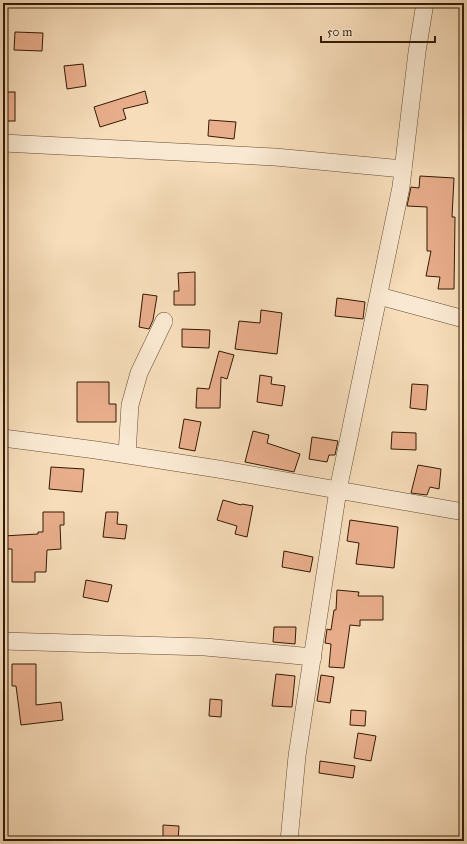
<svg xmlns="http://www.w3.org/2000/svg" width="467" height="844" font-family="'IM FELL Great Primer',serif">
<rect width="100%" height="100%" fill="#f7ddba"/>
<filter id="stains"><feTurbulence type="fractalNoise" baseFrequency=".005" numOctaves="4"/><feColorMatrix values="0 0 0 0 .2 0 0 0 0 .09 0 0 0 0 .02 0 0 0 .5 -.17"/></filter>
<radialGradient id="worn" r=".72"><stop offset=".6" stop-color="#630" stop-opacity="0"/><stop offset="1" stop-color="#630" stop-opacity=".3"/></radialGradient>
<g fill="#e9ae8c" stroke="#331a05">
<polygon points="15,32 43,33 42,51 14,50"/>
<polygon points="83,64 86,86 67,89 64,66"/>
<polygon points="145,91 148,103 123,109 126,119 100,127 94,107"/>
<rect x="3" y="92" width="12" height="29"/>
<polygon points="209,120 236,122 234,139 208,136"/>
<polygon points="420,176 454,178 452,217 455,217 454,289 438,289 440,277 426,276 431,251 427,251 427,207 407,206 411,187 419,188"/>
<polygon points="195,272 195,305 174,305 174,291 179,291 178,273"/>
<polygon points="143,294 157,296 153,320 149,329 139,327"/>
<polygon points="337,298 365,302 363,319 335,316"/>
<polygon points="261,310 282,313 277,354 235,349 239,321 260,323"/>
<polygon points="182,329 210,330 209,348 182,347"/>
<polygon points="219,351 234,355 227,379 221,377 220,408 196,408 197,388 209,389"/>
<polygon points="260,375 272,377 271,384 285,386 282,406 257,402"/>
<polygon points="77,382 109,382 109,404 116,404 116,422 77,422"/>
<polygon points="412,384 428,385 426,410 410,408"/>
<polygon points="184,419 201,422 195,451 179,448"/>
<polygon points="253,431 269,435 267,443 300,454 294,472 245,462"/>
<polygon points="392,432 416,433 416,450 391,449"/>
<polygon points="312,437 338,441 335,455 329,455 327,462 309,459"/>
<polygon points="418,465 441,469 439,489 430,487 427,495 411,493"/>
<polygon points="51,467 84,469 82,492 49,489"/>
<polygon points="223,500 241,505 242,504 253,506 247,537 235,534 237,526 217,520"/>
<polygon points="43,512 64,512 64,525 60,525 61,549 47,550 46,572 35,572 35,582 12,582 12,549 3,549 3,536 38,534 38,532 43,532"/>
<polygon points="106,512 118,512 117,524 127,525 125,539 103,537"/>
<polygon points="350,520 398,527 394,568 356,564 359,543 347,541"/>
<polygon points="284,551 313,557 310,572 282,567"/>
<polygon points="86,580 112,585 108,602 83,597"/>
<polygon points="337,590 359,592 358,596 383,596 383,620 360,620 360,626 350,625 344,668 329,667 331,644 325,643 327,629 331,630 334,610 336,610"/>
<polygon points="274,627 296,627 295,644 273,642"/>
<polygon points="12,664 36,664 36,705 61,702 63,720 21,725 16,686 12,686"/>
<polygon points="276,674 295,676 292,707 272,706"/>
<polygon points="321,675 334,677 330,703 317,701"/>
<polygon points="210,699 222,700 221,717 209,716"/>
<polygon points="351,710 366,711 365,726 350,725"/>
<polygon points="358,733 376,736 371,761 354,758"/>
<polygon points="320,761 355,766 353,778 319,773"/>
<polygon points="163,825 179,826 178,841 163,841"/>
</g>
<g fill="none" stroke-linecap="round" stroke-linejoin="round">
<g stroke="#644b32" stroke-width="18">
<g id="minor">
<polyline points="3,143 275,157 403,169"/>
<polyline points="379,296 464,319"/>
<polyline points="3,438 96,450 218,469 464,512"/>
<polyline points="127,454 130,405 139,373 164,321"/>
<polyline points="3,641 205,647 313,657"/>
<polyline points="289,841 297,756 338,490 401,187 417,52 425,3"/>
</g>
</g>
<use href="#minor" stroke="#fae9d2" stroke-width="17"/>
</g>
<rect width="467" height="844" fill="none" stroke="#f7ddba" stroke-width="16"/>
<rect x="4" y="4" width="459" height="836" fill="none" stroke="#331a05" stroke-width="2"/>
<rect x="8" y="8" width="451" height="828" fill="none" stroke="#331a05"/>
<path d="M321 36v6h114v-6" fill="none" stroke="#331a05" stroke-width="2"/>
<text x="327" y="36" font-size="12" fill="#331a05" stroke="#fae9d2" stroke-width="3" paint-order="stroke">50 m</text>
<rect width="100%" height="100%" filter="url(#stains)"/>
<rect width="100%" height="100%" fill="url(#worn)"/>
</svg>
